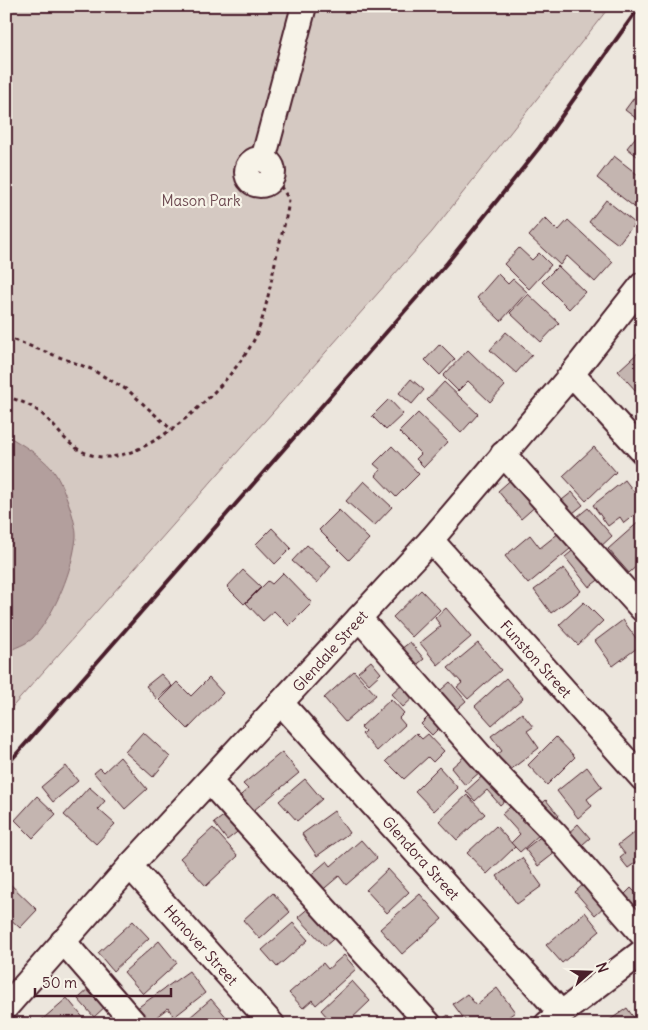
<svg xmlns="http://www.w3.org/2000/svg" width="648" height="1030" font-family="Delius,sans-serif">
<rect width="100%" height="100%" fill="#ece6dd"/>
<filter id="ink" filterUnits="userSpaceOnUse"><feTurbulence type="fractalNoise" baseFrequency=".02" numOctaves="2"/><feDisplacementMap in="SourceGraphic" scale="10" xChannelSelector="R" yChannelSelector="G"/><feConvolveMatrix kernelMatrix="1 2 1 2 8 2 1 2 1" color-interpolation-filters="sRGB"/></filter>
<g filter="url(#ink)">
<polygon fill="#d5c9c2" stroke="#907476" points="6,6 610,6 432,232 6,714"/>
<path fill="#b39f9d" stroke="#896c6f" d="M 6,435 C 23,445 40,455 52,469 C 62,481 77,522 76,537 C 73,569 55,614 33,638 C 27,644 14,648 6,652 Z"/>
<g fill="#c4b5b0" stroke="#4a1f2b">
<polygon points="639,91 642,94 641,122 625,110"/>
<polygon points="642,129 642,160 627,148"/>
<polygon points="614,156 642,178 642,213 597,178"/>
<polygon points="606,200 635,223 618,244 589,222"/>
<polygon points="545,218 558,231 568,220 613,262 595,282 567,256 560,265 529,236"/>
<polygon points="519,248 532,260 539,253 551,265 529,289 504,264"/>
<polygon points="558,266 585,292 569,309 542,282"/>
<polygon points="498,274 508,284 513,279 527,292 501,321 477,298"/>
<polygon points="528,294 559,323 541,342 510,313"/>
<polygon points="506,332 532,355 516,373 490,350"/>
<polygon points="440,344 455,359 440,375 425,360"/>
<polygon points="642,349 642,387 637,392 618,371"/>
<polygon points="468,350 505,386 490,402 468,381 458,391 443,376"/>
<polygon points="411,379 424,390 412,404 399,393"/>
<polygon points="444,382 478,414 461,433 427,400"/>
<polygon points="389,399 403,414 386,430 372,416"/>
<polygon points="418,413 448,442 424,467 416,459 421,454 399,432"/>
<polygon points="392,446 419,474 396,497 375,475 381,470 374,464"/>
<polygon points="594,447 616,472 586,501 563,476"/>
<polygon points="515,476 538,504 521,519 498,491"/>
<polygon points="625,480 642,502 642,509 624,523 620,517 608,526 593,505"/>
<polygon points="364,481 392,507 374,526 346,501"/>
<polygon points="572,492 583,505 568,517 557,504"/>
<polygon points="588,508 612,536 597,550 572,521"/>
<polygon points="339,510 369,539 349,560 319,530"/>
<polygon points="642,519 642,561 629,573 608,549"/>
<polygon points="272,528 291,548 275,564 256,544"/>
<polygon points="564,529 576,544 528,584 505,556 530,535 540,548"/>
<polygon points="307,545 331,566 317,583 292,561"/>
<polygon points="577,547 601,578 589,587 565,557"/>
<polygon points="564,568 581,591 551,613 534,590"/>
<polygon points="243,570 261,587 244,604 227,587"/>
<polygon points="283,573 312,603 289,626 274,611 263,621 246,603 268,581 272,584"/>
<polygon points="421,590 440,610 412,637 393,617"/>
<polygon points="584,602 603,621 578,645 559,625"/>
<polygon points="446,608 471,637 438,665 420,643 441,626 435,618"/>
<polygon points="623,620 641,645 613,666 595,641"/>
<polygon points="410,642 424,659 409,671 396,653"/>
<polygon points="478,643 501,670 468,699 457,687 462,683 448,668"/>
<polygon points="371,661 381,673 369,684 358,672"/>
<polygon points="354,671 376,695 345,722 324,698"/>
<polygon points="161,674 172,686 157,699 146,686"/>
<polygon points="209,678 223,693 188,729 159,700 177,682 191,696"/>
<polygon points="506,678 523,698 492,725 475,706"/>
<polygon points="404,682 416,695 403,707 391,694"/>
<polygon points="450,682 466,701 451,714 434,696"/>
<polygon points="391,699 404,713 399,718 405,725 377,751 362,734 365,731 361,727"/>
<polygon points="432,713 443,724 432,735 421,724"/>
<polygon points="522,713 533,727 527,731 539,748 505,774 493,758 502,751 491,736"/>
<polygon points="143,732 170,757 153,777 125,752"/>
<polygon points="416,733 422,739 428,734 444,751 433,762 428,757 404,779 386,761"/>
<polygon points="556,737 575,757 547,785 528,765"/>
<polygon points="282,752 299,773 248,815 235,800 248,789 243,784"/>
<polygon points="467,754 481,771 465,785 451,768"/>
<polygon points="120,757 147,789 125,809 94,773 100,768 104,772"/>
<polygon points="66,766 78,781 53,802 41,787"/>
<polygon points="439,767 458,788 434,811 415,791"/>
<polygon points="587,767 602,787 587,799 592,806 578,818 557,791"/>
<polygon points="488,771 510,796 500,805 487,790 475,801 466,791"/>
<polygon points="305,779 322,799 297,821 279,801"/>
<polygon points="89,787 105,801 98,809 115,824 96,844 64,815"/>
<polygon points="467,795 485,814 457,840 439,821"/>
<polygon points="37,796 56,814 33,838 15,820"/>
<polygon points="546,800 559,816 552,823 538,807"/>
<polygon points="516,802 540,834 520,852 511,843 520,834 502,814"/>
<polygon points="334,811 349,833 317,856 302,834"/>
<polygon points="229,812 241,829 227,840 214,823"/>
<polygon points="578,824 590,838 575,851 563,838"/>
<polygon points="496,826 515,847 487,874 467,853"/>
<polygon points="213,828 238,856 206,886 180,858"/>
<polygon points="640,828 642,830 642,858 628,868 620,858 625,854 618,845"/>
<polygon points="543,835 556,852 538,866 525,849"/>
<polygon points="361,840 377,858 346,885 339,876 319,893 307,878 327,861 331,866"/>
<polygon points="522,858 542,886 517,904 497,876"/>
<polygon points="388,869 409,892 387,913 366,890"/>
<polygon points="7,881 37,910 20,928 6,915"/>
<polygon points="587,881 607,904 595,915 575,892"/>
<polygon points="631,888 642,899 642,910 634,917 618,901"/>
<polygon points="273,893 290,912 260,939 243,920"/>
<polygon points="420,894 442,919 402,954 380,929"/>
<polygon points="311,906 338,935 325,946 298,917"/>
<polygon points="585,912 600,931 562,963 546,945"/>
<polygon points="133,921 149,938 113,971 98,953"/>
<polygon points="293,923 308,940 277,967 262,950"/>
<polygon points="159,941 177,963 143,994 124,972"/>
<polygon points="344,955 356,969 316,1005 312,1000 303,1008 289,993 323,963 328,969"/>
<polygon points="189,971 205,993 174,1017 168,1008 147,1024 142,1024 133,1011"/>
<polygon points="352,981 370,1001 346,1024 333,1024 321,1010"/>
<polygon points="92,986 108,1004 94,1017 78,999"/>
<polygon points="497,988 515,1012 499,1024 468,1024 453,1004 467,994 476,1005"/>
<polygon points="67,998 85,1020 81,1024 37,1024"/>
<polygon points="211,999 229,1020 224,1024 182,1024"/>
<polygon points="627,1008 638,1024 609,1024 607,1022"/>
<polygon points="448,1015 454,1024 438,1024 438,1023"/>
</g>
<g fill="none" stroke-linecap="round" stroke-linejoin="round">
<g stroke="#4a1f2b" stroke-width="28">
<g id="minor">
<circle cx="260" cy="172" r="13"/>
<polyline points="263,160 304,6"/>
<polyline points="572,374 642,451"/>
<polyline points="503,454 642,609"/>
<polyline points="431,540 642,778"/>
<polyline points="359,618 490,767 554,833 642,934"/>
<polyline points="281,703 561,1013"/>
<polyline points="209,781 429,1024"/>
<polyline points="130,866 272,1024"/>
<polyline points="63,941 135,1024"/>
<polyline points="6,1007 130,866 431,540 572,374 642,285"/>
<polyline points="547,1024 642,952"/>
</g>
</g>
<g stroke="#4a1f2b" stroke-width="3" stroke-dasharray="4 4" stroke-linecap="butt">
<polyline points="6,337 91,369 129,391 173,431"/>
<path d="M 6,396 C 20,401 32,405 43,415 C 62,432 67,449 95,456 C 147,468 234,381 255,338 C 266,314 270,285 276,258 C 280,239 287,219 289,199 L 279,184 L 270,179"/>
</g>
<use href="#minor" stroke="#f7f3e8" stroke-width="24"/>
<polyline stroke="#4a1f2b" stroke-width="4" points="6,766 447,263 539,148 640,6"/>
</g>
</g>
<g text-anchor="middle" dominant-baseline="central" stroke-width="4.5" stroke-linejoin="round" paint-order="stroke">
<g font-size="15" fill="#6d4a51" stroke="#f7f3e8">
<text x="201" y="200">Mason Park</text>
</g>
<g font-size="15" fill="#4a1f2b" stroke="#f7f3e8">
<text transform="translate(330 651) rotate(-48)">Glendale Street</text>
<text transform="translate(536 659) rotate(48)">Funston Street</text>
<text transform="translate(421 858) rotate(48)">Glendora Street</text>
<text transform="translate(201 945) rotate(48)">Hanover Street</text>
</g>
</g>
<rect width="648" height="1030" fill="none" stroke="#f7f3e8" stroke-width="25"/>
<rect x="12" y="12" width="623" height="1005" fill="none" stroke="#4a1f2b" stroke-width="2" filter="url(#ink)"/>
<g transform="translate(590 972) rotate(70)" stroke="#f7f3e8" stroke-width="4" paint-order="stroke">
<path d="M0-4L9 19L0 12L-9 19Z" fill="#4a1f2b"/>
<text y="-8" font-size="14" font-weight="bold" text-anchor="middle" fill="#4a1f2b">N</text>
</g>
<path d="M35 988v8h136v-8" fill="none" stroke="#4a1f2b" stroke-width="2.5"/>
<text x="42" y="988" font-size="15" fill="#4a1f2b" stroke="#f7f3e8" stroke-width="4" paint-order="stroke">50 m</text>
</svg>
